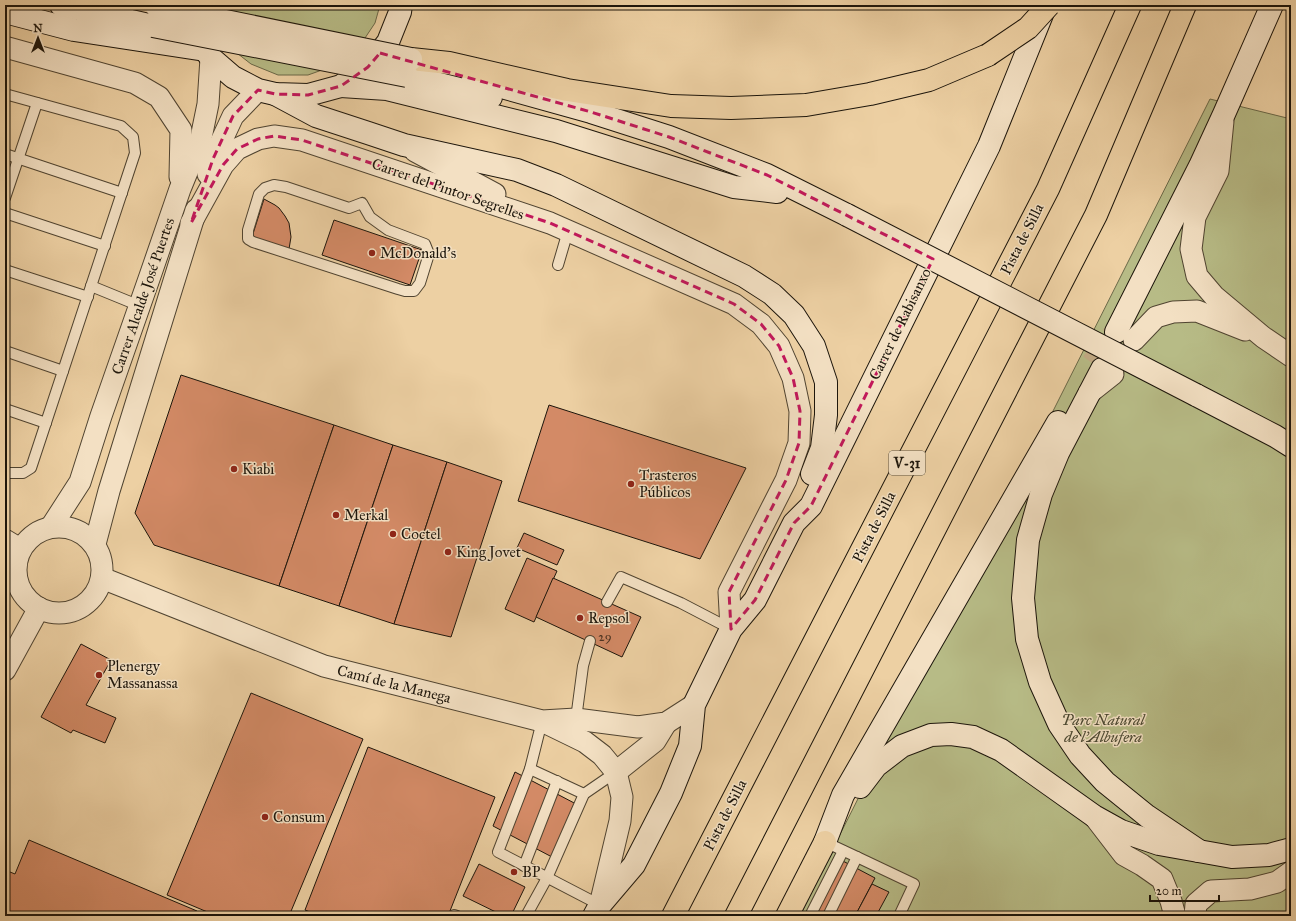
<svg xmlns="http://www.w3.org/2000/svg" width="1296" height="921" font-family="'IM FELL Great Primer',serif">
<rect width="100%" height="100%" fill="#edd0a3"/>
<filter id="stains"><feTurbulence type="fractalNoise" baseFrequency=".005" numOctaves="4"/><feColorMatrix values="0 0 0 0 .2 0 0 0 0 .09 0 0 0 0 .02 0 0 0 .5 -.17"/></filter>
<radialGradient id="worn" r=".72"><stop offset=".6" stop-color="#630" stop-opacity="0"/><stop offset="1" stop-color="#630" stop-opacity=".3"/></radialGradient>
<g fill="#b7bb86" stroke="#6a6848">
<polygon points="209,5 380,5 375,23 359,47 336,65 308,75 278,75 251,64 228,46 212,20"/>
<polygon points="1210,99 1291,119 1291,916 799,916"/>
</g>
<g fill="#d38a66" stroke="#1c150b">
<polygon points="264,199 275,205 279,208 285,216 289,223 291,237 289,249 252,237"/>
<polygon points="334,220 422,250 410,285 322,255"/>
<polygon points="181,375 334,425 279,586 154,545 135,513"/>
<polygon points="549,405 746,468 700,559 518,501"/>
<polygon points="334,425 393,445 339,606 279,586"/>
<polygon points="393,445 447,462 394,624 339,606"/>
<polygon points="447,462 502,481 451,637 394,624"/>
<polygon points="524,533 564,550 557,565 517,548"/>
<polygon points="527,558 557,571 534,622 505,609"/>
<polygon points="553,578 641,617 622,657 536,617"/>
<polygon points="81,644 111,660 86,705 116,718 105,743 73,730 71,733 41,717"/>
<polygon points="251,693 363,739 289,916 217,916 167,895"/>
<polygon points="368,747 495,797 448,916 320,916 305,910"/>
<polygon points="515,772 578,805 552,857 493,826"/>
<polygon points="29,840 197,911 195,916 5,916 5,870 15,874"/>
<polygon points="841,860 875,878 855,916 812,916"/>
<polygon points="479,864 525,887 511,916 504,916 463,896"/>
<polygon points="872,884 889,892 876,916 855,916"/>
</g>
<g fill="none" stroke-linecap="round" stroke-linejoin="round">
<polyline stroke="#c3ab85" stroke-width="22" stroke-dasharray="22 11" stroke-linecap="butt" points="1092,363 1115,332"/>
<g stroke="#504431" stroke-width="12">
<g id="lane">
<polyline points="5,94 121,126 133,137 135,153 31,468 23,473 5,473"/>
<polyline points="5,154 122,193"/>
<polygon points="274,185 286,187 349,208 362,203 370,217 388,230 425,244 429,254 420,283 414,291 405,291 398,289 253,242 248,239 248,230 259,194 265,188"/>
<polyline points="5,198 37,103"/>
<polyline points="5,213 105,246"/>
<polyline points="558,265 568,231"/>
<polyline points="5,270 88,297"/>
<polyline points="91,286 140,306"/>
<polyline points="5,351 63,371"/>
<polyline points="5,409 46,423"/>
<polyline points="607,602 621,577 681,603 731,629"/>
<polyline points="576,719 583,666 590,641"/>
<polyline points="542,721 530,769 498,852 600,905"/>
<polyline points="530,769 584,794"/>
<polyline points="825,842 857,857 828,916"/>
<polyline points="857,857 914,884 899,916"/>
<polyline points="524,866 557,781"/>
<polyline points="454,915 457,916"/>
<polyline points="526,916 547,878 584,794 616,772"/>
<polyline points="810,916 843,851"/>
</g>
</g>
<g stroke="#504431" stroke-width="23">
<g id="street">
<polyline points="5,47 135,83 159,97 181,130 180,177"/>
<polyline points="1223,121 1218,171 1195,217 1191,249 1197,276 1214,296 1263,337 1291,356"/>
<polyline points="415,151 495,194"/>
<polyline points="208,174 213,159 233,116 258,90"/>
<polyline points="191,223 223,165 237,149 258,139 274,136 302,140 550,223 734,304 761,324 779,346 793,378 800,411 799,443 786,480 729,592 731,629"/>
<polyline points="1134,340 1156,317 1173,312 1197,311 1245,330"/>
<polyline points="1089,393 1113,374"/>
<circle cx="59" cy="570" r="43"/>
<polyline points="51,527 80,482 101,416 150,276 180,189 201,138 208,104 211,58"/>
<polyline points="5,540 20,549"/>
<polyline points="95,544 109,491 196,210"/>
<polyline points="102,578 324,666 542,721 576,719 638,727 666,723 694,705"/>
<polyline points="5,670 39,608"/>
<polyline points="544,722 585,742 602,755 616,772 622,797 620,821 600,905"/>
<polyline points="616,772 655,741 666,723"/>
<polyline points="1094,816 1124,855 1142,865 1162,879 1171,901 1175,916"/>
<polyline points="1195,916 1196,904 1211,891 1250,889 1277,882 1291,872"/>
</g>
</g>
<g stroke="#1c150b" stroke-width="24">
<g id="secondary">
<polyline points="61,5 153,26"/>
<polyline points="5,12 74,30 205,50"/>
<polyline points="191,20 205,50 211,58 233,77 258,90 275,94 308,95 341,86 368,67 388,42 400,12 401,5"/>
<polyline points="407,76 491,97"/>
<polyline points="473,79 591,112 669,137 767,175 847,215"/>
<polyline points="341,86 387,89 556,131 734,187 777,192"/>
<polyline points="275,94 316,116 368,133 404,145 517,170 556,185 744,276 772,294 794,315 814,346 826,382 826,415 822,448 812,474"/>
<polyline points="1116,332 1200,166 1224,114 1272,5"/>
<polyline points="1102,369 1058,453 1041,494 1028,540 1023,598 1027,639 1040,682 1059,724 1080,755 1105,782 1147,816 1199,851"/>
<polyline points="1196,395 1275,436 1291,446"/>
<polyline points="860,787 876,766 902,746 931,735 951,734 973,737 1001,750 1094,816 1121,831 1159,844 1232,857 1269,855 1291,849"/>
<polyline points="825,842 843,795 1058,422"/>
<polyline points="594,916 600,905 634,865 671,793 690,746 694,705 731,629 755,600 794,523 811,506 989,146 1043,12"/>
</g>
</g>
<g stroke="#1c150b" stroke-width="24">
<g id="highway">
<polyline points="411,59 449,63 567,90 671,106 731,108 806,105 870,94 929,80 988,55"/>
<polyline points="673,916 1048,189 1130,5"/>
<polyline points="736,916 1096,215 1185,5"/>
<polyline points="787,916 825,842"/>
</g>
</g>
<use href="#lane" stroke="#f3e0c3" stroke-width="10"/>
<use href="#street" stroke="#f3e0c3" stroke-width="21"/>
<use href="#secondary" stroke="#f3e0c3" stroke-width="22"/>
<use href="#highway" stroke="#edd0a3" stroke-width="22"/>
<g stroke="#1c150b" stroke-width="24" stroke-linecap="butt">
<g id="secondary-bridge">
<polyline points="157,7 411,59"/>
<polyline points="153,26 407,76"/>
<polyline points="847,215 1196,395"/>
</g>
</g>
<g stroke="#1c150b" stroke-width="24" stroke-linecap="butt">
<polyline id="highway-bridge" points="988,55 1028,28 1049,5"/>
</g>
<use href="#secondary-bridge" stroke="#f3e0c3" stroke-width="22"/>
<use href="#highway-bridge" stroke="#edd0a3" stroke-width="22"/>
</g>
<path fill="none" stroke="#c2185b" stroke-width="3" stroke-dasharray="8 5" stroke-linejoin="round" d="M 380,53 L 591,112 L 669,137 L 767,175 L 933,259 L 811,506 L 794,523 L 755,600 L 731,629 L 729,592 L 786,480 L 799,443 L 800,411 L 793,378 L 779,346 L 761,324 L 734,304 L 550,223 L 302,140 L 274,136 L 258,139 L 237,149 L 223,165 L 191,223 L 213,159 L 233,116 L 258,90 L 275,94 L 308,95 L 341,86 L 368,67 Z"/>
<g fill="#8f2418" stroke="#f3e0c3" stroke-width="1.5">
<circle cx="372" cy="253" r="4"/>
<circle cx="234" cy="469" r="4"/>
<circle cx="631" cy="484" r="4"/>
<circle cx="336" cy="515" r="4"/>
<circle cx="393" cy="534" r="4"/>
<circle cx="448" cy="552" r="4"/>
<circle cx="580" cy="618" r="4"/>
<circle cx="99" cy="675" r="4"/>
<circle cx="265" cy="817" r="4"/>
<circle cx="514" cy="872" r="4"/>
</g>
<g text-anchor="middle" dominant-baseline="central" stroke-width="3" stroke-linejoin="round" paint-order="stroke">
<g font-size="13" fill="#4a3222">
<text x="605" y="637">29</text>
</g>
<rect fill="#f3e0c3" stroke="#5c5242" stroke-width="1" x="889" y="451" width="36" height="24" rx="3"/>
<g font-size="14" font-weight="bold" fill="#1c150b">
<text x="907" y="463">V-31</text>
</g>
<g font-size="15" fill="#1c150b" stroke="#f3e0c3">
<text transform="translate(448 189) rotate(19)">Carrer del Pintor Segrelles</text>
<text transform="translate(1022 239) rotate(-63)">Pista de Silla</text>
<text transform="translate(143 296) rotate(-71)">Carrer Alcalde José Puertes</text>
<text transform="translate(900 324) rotate(-64)">Carrer de Rabisanxo</text>
<text transform="translate(874 527) rotate(-63)">Pista de Silla</text>
<text transform="translate(394 684) rotate(14)">Camí de la Manega</text>
<text transform="translate(725 815) rotate(-63)">Pista de Silla</text>
</g>
<g font-size="15" fill="#1c150b" stroke="#f3e0c3" text-anchor="start">
<text x="380" y="253">McDonald's</text>
<text x="242" y="469">Kiabi</text>
<text x="639" y="475">Trasteros<tspan x="639" dy="17">Públicos</tspan></text>
<text x="344" y="515">Merkal</text>
<text x="401" y="534">Coctel</text>
<text x="456" y="552">King Jovet</text>
<text x="588" y="618">Repsol</text>
<text x="107" y="666">Plenergy<tspan x="107" dy="17">Massanassa</tspan></text>
<text x="273" y="817">Consum</text>
<text x="522" y="872">BP</text>
</g>
<g font-size="15" font-style="italic" fill="#4a4730" stroke="#f3e0c3">
<text x="1103" y="720">Parc Natural<tspan x="1103" dy="17">de l'Albufera</tspan></text>
</g>
</g>
<rect width="1296" height="921" fill="none" stroke="#edd0a3" stroke-width="20"/>
<rect x="6" y="6" width="1284" height="909" fill="none" stroke="#1c150b" stroke-width="2"/>
<rect x="10" y="10" width="1276" height="901" fill="none" stroke="#1c150b"/>
<g transform="translate(38 38)" stroke="#f3e0c3" stroke-width="3" paint-order="stroke">
<path d="M0-3L7 15L0 10L-7 15Z" fill="#1c150b"/>
<text y="-6" font-size="11" font-weight="bold" text-anchor="middle" fill="#1c150b">N</text>
</g>
<path d="M1150 895v6h69v-6" fill="none" stroke="#1c150b" stroke-width="2"/>
<text x="1156" y="895" font-size="12" fill="#1c150b" stroke="#f3e0c3" stroke-width="3" paint-order="stroke">20 m</text>
<rect width="100%" height="100%" filter="url(#stains)"/>
<rect width="100%" height="100%" fill="url(#worn)"/>
</svg>
